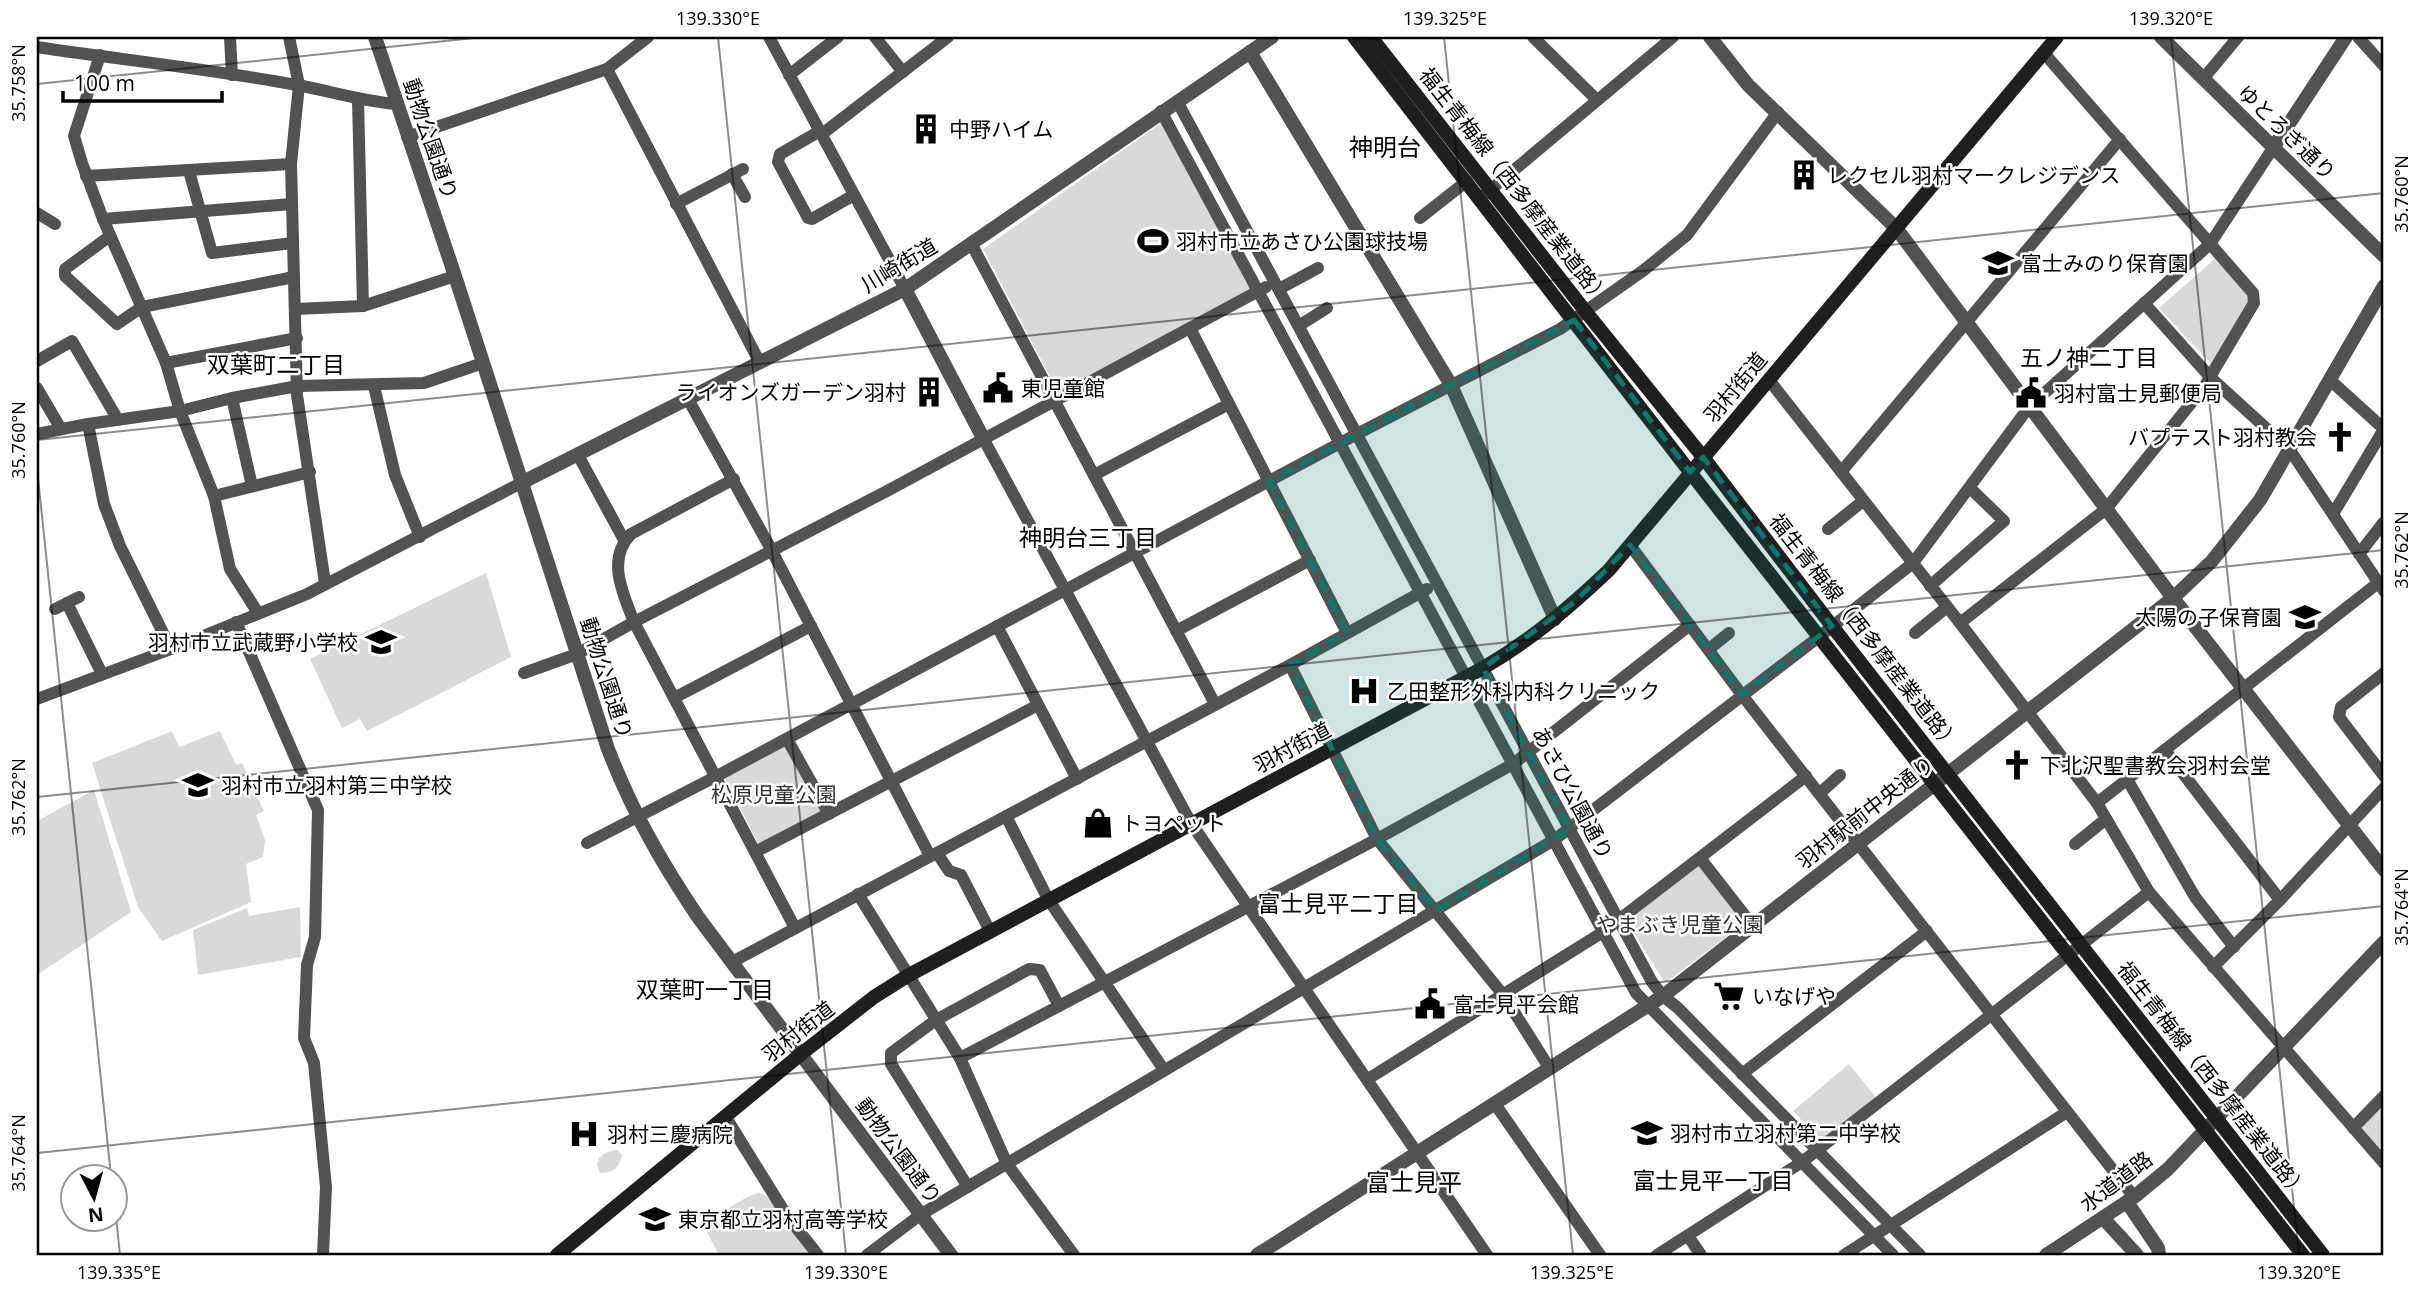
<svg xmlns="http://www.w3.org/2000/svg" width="2421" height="1292" font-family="'Open Sans','Noto Sans JP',sans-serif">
<rect width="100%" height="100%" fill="#fff"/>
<g fill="#d9d9d9">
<polygon points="1164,121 1258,288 1061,398 983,249"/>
<polygon points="2217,257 2254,304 2214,367 2159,308"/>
<polygon points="486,573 511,657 367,731 360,719 342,728 310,659"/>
<polygon points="172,731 179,747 220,731 236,765 242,763 264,811 256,815 265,840 263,857 246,864 251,902 162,941 138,907 92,763"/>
<polygon points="788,743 827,813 760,847 724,777"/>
<polygon points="94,790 131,912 37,975 37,821"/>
<polygon points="1701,863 1746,922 1665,983 1624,917"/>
<polygon points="300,907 301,957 198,975 193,930 247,908 249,916"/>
<polygon points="1849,1064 1878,1100 1822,1143 1793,1111"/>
<polygon points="2384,1103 2384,1155 2363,1131 2363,1126"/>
<path d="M 617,1150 L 622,1155 C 620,1167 613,1173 600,1173 L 597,1165 C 599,1154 607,1151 617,1150 Z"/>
<polygon points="760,1193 767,1196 813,1255 719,1255 702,1223 751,1195"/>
</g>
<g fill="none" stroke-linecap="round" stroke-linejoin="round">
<g stroke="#525252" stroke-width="12">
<polyline points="230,37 232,75"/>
<polyline points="289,37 299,85 291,164 297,395 325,583"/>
<polyline points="769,37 905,289"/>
<polyline points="875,37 903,72"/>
<polyline points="1533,37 1597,100"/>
<polyline points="2358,37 2384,66"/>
<path d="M 37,47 C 123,60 210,69 297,85 C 330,91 362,101 396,104"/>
<polyline points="100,55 74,136 82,163 103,219 166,363 180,411 214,496 230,569 258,613"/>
<polyline points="607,69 760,363"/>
<polyline points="789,75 838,37"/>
<polyline points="2203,79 2238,37"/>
<polyline points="358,99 363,306"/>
<polyline points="1177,101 1652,982 1663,996 1678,1008 1920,1255"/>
<polyline points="1161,111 1636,993 1893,1255"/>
<polyline points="820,131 780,154 778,162 808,218 812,219 854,195"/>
<polyline points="822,134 948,37"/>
<polyline points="407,137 607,69 648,37"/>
<polyline points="189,171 212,253 292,243"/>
<polyline points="732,174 745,197"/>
<polyline points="86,176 291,164"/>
<polyline points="1483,196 1673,37"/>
<polyline points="676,204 743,169"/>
<polyline points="37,213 55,224"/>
<polyline points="1420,218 1467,181"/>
<polyline points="103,219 292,204"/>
<polyline points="110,236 65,269 65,276 117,324 142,307 294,277"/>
<polyline points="972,245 1215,704"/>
<polyline points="1279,289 1318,268"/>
<polyline points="2144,303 2211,378 2290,450 2384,591"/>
<polyline points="295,309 363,306 455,276"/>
<polyline points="1300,325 1327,308"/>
<polyline points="1190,328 1347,633"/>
<polyline points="37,361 72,341 118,420"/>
<polyline points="166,363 297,338"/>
<polyline points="1769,380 1960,623 2097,803 2149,892 2384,1163"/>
<polyline points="2330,380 2384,429"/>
<polyline points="374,386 395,475 420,537"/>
<polyline points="37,388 61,429"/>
<polyline points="232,398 252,486"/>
<polyline points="688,399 772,551 930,856"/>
<polyline points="88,424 104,504 120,546 171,649"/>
<polyline points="37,434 88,424 180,411 232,398 298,386 424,383 483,363"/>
<polyline points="983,438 1191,823 1487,1255"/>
<polyline points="578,455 624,540"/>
<polyline points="1841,472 2120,139"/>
<polyline points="1094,475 1229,404"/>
<path d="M 734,479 L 631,534 C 606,559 623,594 634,622 L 795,928"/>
<polyline points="214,496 310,472"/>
<polyline points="2333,514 2384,429"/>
<polyline points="1828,529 1863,501"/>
<polyline points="1630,545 1742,695 2134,1197"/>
<polyline points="2359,554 2384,522"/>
<polyline points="1930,586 2004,521 1970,488"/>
<polyline points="67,603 102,674"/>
<polyline points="55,609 79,597"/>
<polyline points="236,622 318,810 315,937 307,965 304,1038 314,1063 326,1187 323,1255"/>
<polyline points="1960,623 2106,509 2204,387 2254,303 2253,293 2044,53"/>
<polyline points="997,626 1077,779"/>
<polyline points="1176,631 1310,560"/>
<polyline points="1915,633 1947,607"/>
<polyline points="1709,649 1729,633"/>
<polyline points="1290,665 1377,839 1504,996 1550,1069"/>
<polyline points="524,673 577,654 634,622 887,491 1266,287"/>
<polyline points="2384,673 2341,707 2339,717 2384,776"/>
<polyline points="674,698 811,626"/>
<polyline points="37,699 171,649 307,594 521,483"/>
<polyline points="787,739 829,814"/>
<polyline points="2165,750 2280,900"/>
<polyline points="2127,779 2195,897 2234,947"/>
<polyline points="1820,793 1840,775"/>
<polyline points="2097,803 2378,583"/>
<polyline points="1006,816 1048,899 1164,1070"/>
<polyline points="587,843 715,777 1357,434 1560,329 1644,270 1687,235 1778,112"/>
<polyline points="2075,844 2106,819"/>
<polyline points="755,852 1038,705"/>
<polyline points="937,853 949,871 961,875 990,931"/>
<polyline points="1700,858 1753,926"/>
<polyline points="858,894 960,1058 1007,1164 1074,1255"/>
<polyline points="732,962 1290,665 1427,589"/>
<polyline points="2213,967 2280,900 2384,788"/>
<polyline points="960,1058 1377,839 1513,764 1690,625"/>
<polyline points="1742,1074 1927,931"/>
<polyline points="1368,1079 1603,932 1806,776"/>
<polyline points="1495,1104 1600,1255"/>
<polyline points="725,1116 787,1216 818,1255"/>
<polyline points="2353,1128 2384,1096"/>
<polyline points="968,1187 891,1064 891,1053 936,1020 1029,969 1040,970 1059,1006"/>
<polyline points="1688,1236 1701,1255"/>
<polyline points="867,1255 920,1215 1554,840 1820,636 1913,563 2029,407 2210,244 2273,148"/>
<polyline points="1657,1255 1802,1162 2149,892"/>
<polyline points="1844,1255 2067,1112"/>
</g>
<g stroke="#525252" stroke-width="14">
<path d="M 375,37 L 455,276 L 608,749 C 632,811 661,862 698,917 L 951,1255"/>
<polyline points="1710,37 1748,85 1896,228 2173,598 2384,870"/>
<polyline points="2161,37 2384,256"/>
<polyline points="1250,52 1451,385 1555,619"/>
<polyline points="2273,148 2346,37"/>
<polyline points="905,289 983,438"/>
<polyline points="521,483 905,289 1272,37"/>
<polyline points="2127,1202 2158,1248 2159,1255"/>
<polyline points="2103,1218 2137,1255"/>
<polyline points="1257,1255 1663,996 2173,598 2212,561 2260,500 2384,286"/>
<polyline points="2046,1255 2134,1197 2168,1169 2384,942"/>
</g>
<g stroke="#1f1f1f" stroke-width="14">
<polyline points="1354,37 1690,472 2303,1255"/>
<polyline points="1371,37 1586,312 1703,457 1832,626 2323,1255"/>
<path d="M 557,1255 L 801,1054 L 874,997 L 909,975 L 1483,668 C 1531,640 1569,608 1609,570 L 2057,37"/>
</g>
</g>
<path fill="#0f766e" fill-opacity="0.2" stroke="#0f766e" stroke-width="5" stroke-dasharray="14 9" stroke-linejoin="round" d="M 1574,320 L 1690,472 L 1703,457 L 1832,626 L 1742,695 L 1630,545 L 1576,601 L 1483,668 L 1570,829 L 1436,911 L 1377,839 L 1290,665 L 1347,633 L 1269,481 Z"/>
<path fill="none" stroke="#000" stroke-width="2" stroke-opacity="0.45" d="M 718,37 L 846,1255M 1444,37 L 1573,1255M 2171,37 L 2299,1255M 37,84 L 483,37M 37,440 L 2384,193M 37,468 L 111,1176M 37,797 L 2384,550M 37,1153 L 2384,906M 116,1217 L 120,1255"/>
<defs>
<g id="building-bare" transform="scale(2.415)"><path d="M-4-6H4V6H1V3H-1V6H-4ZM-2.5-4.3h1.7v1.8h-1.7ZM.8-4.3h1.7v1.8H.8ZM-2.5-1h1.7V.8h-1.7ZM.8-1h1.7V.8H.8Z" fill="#000" stroke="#fff" stroke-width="2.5" paint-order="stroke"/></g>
<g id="stadium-bare" transform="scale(2.415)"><path d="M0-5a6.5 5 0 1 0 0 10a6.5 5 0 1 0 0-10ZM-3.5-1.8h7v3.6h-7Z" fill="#000" stroke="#fff" stroke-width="2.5" paint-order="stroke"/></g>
<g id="school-bare" transform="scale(2.415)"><path d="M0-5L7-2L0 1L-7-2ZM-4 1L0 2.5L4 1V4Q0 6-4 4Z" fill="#000" stroke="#fff" stroke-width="2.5" paint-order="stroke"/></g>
<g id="civic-bare" transform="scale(2.415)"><path d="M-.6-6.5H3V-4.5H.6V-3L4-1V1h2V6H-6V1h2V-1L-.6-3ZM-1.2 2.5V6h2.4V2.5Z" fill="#000" stroke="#fff" stroke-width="2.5" paint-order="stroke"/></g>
<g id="church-bare" transform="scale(2.415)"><path d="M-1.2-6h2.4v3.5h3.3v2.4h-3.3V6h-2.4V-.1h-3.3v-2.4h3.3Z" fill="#000" stroke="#fff" stroke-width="2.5" paint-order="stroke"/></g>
<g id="hospital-bare" transform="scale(2.415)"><path d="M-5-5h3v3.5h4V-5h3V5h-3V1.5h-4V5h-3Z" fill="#000" stroke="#fff" stroke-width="2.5" paint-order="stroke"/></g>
<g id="shop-bare" transform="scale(2.415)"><path d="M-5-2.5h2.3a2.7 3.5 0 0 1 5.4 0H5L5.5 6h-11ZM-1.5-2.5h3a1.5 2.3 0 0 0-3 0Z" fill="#000" stroke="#fff" stroke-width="2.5" paint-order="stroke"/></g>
<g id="supermarket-bare" transform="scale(2.415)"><path d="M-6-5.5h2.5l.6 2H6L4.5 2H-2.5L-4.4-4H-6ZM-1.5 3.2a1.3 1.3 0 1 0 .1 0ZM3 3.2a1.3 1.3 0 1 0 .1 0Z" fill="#000" stroke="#fff" stroke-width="2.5" paint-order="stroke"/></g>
</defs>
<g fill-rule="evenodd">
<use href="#building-bare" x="926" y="129"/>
<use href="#building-bare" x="1804" y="175"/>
<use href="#stadium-bare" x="1153" y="241"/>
<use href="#school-bare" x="1998" y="263"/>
<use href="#civic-bare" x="998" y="388"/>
<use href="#building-bare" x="929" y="392"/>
<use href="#civic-bare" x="2031" y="393"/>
<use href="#church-bare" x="2340" y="437"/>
<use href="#school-bare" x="2305" y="617"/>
<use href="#school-bare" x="381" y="642"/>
<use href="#hospital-bare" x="1364" y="691"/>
<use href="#church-bare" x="2017" y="765"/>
<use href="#school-bare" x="198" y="785"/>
<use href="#shop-bare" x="1098" y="823"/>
<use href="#supermarket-bare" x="1729" y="996"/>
<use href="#civic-bare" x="1430" y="1004"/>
<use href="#school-bare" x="1647" y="1133"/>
<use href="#hospital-bare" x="584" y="1134"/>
<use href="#school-bare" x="655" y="1219"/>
</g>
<g text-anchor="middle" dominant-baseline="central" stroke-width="5" stroke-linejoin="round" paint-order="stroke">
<g font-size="21" fill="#000" stroke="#fff" text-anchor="start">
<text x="949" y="129">中野ハイム</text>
<text x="1827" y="175">レクセル羽村マークレジデンス</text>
<text x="1176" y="241">羽村市立あさひ公園球技場</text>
<text x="2021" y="263">富士みのり保育園</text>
<text x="1021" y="388">東児童館</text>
<text x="906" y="392" text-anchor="end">ライオンズガーデン羽村</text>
<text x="2054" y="393">羽村富士見郵便局</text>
<text x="2317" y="437" text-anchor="end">バプテスト羽村教会</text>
<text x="2282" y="617" text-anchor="end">太陽の子保育園</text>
<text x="358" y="642" text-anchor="end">羽村市立武蔵野小学校</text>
<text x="1387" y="691">乙田整形外科内科クリニック</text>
<text x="2040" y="765">下北沢聖書教会羽村会堂</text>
<text x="221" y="785">羽村市立羽村第三中学校</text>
<text x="1121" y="823">トヨペット</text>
<text x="1752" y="996">いなげや</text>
<text x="1453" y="1004">富士見平会館</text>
<text x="1670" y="1133">羽村市立羽村第二中学校</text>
<text x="607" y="1134">羽村三慶病院</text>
<text x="678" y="1219">東京都立羽村高等学校</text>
</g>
<g font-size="21" fill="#000" stroke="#fff">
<text transform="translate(2287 132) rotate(44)">ゆとろぎ通り</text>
<text transform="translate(431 139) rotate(71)">動物公園通り</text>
<text transform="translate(1515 186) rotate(52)">福生青梅線（西多摩産業道路）</text>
<text transform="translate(899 265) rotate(-31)">川崎街道</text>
<text transform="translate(1735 387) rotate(-50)">羽村街道</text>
<text transform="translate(1865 632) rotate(52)">福生青梅線（西多摩産業道路）</text>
<text transform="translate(607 678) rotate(72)">動物公園通り</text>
<text transform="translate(1292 747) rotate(-28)">羽村街道</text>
<text transform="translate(1573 793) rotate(62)">あさひ公園通り</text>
<text transform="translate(1865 812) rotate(-38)">羽村駅前中央通り</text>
<text transform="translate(798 1031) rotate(-38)">羽村街道</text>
<text transform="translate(2213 1080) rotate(52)">福生青梅線（西多摩産業道路）</text>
<text transform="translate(899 1151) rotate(53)">動物公園通り</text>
<text transform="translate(2116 1181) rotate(-37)">水道道路</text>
</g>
<g font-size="21" fill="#303030" stroke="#fff">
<text x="774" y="794">松原児童公園</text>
<text x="1680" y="924">やまぶき児童公園</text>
</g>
<g font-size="23" fill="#000" stroke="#fff">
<text x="2089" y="357">五ノ神二丁目</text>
<text x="276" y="364">双葉町二丁目</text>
<text x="1088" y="537">神明台三丁目</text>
<text x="1338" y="903">富士見平二丁目</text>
<text x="705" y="989">双葉町一丁目</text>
<text x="1713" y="1180">富士見平一丁目</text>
</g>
<g font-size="24" fill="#000" stroke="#fff">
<text x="1385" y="146">神明台</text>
<text x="1414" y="1181">富士見平</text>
</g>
</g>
<rect width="2421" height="1292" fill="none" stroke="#ffffff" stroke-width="77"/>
<g transform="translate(94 1198) rotate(174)"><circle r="33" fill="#ffffff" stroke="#999999" stroke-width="2"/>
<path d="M0-5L12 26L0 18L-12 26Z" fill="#000000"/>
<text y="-10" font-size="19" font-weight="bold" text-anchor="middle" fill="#000000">N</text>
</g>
<path d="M63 91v10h159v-10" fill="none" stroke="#000000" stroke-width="3.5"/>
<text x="74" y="91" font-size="21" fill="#000000" stroke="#ffffff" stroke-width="5" paint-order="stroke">100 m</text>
<rect x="38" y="38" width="2344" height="1216" fill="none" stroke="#000" stroke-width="2.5"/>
<g font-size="18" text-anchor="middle" fill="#000">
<text x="718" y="25">139.330°E</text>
<text x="1445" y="25">139.325°E</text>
<text x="2171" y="25">139.320°E</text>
<text transform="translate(19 83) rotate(-90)" y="6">35.758°N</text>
<text transform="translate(2402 194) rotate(-90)" y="6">35.760°N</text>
<text transform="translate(19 440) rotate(-90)" y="6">35.760°N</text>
<text transform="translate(2402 550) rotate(-90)" y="6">35.762°N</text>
<text transform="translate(19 797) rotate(-90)" y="6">35.762°N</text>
<text transform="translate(2402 907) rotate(-90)" y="6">35.764°N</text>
<text transform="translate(19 1153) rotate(-90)" y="6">35.764°N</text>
<text x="119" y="1279">139.335°E</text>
<text x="846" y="1279">139.330°E</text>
<text x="1572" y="1279">139.325°E</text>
<text x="2299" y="1279">139.320°E</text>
</g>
</svg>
